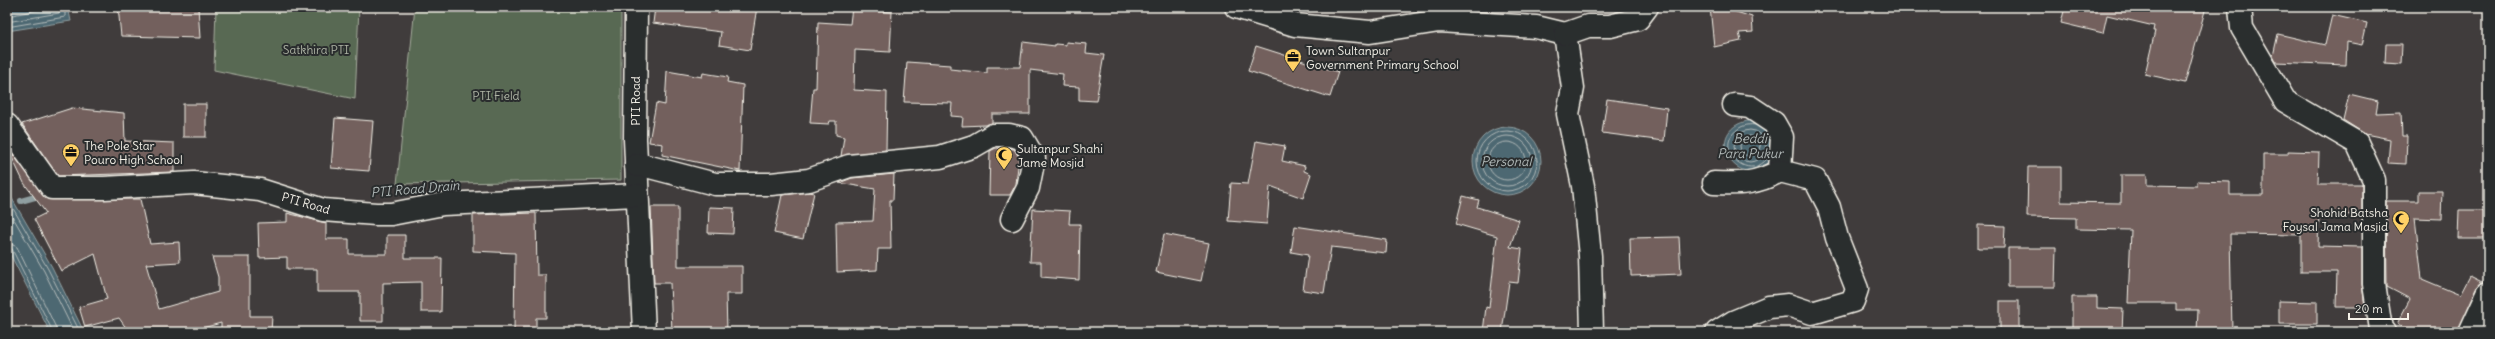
<svg xmlns="http://www.w3.org/2000/svg" width="2495" height="339" font-family="Delius,sans-serif">
<rect width="100%" height="100%" fill="#403c3c"/>
<filter id="ink" filterUnits="userSpaceOnUse"><feTurbulence type="fractalNoise" baseFrequency=".025" numOctaves="2"/><feDisplacementMap in="SourceGraphic" scale="8" xChannelSelector="R" yChannelSelector="G"/><feConvolveMatrix kernelMatrix="1 2 1 2 8 2 1 2 1" color-interpolation-filters="sRGB"/></filter>
<g filter="url(#ink)">
<g fill="#586953" stroke="#a6ad9e">
<polygon points="216,7 359,7 355,99 214,70"/>
<polygon points="415,7 621,7 621,180 397,184"/>
</g>
<g fill="#4e6872" stroke="#909fa1">
<polygon points="7,7 68,7 71,21 7,31"/>
<path d="M 1754,120 L 1774,135 L 1771,160 C 1735,198 1698,125 1754,120 Z"/>
<circle cx="1507" cy="161" r="34"/>
<polygon points="7,190 52,267 84,332 50,332 7,248"/>
</g>
<g fill="none" stroke-linecap="round" stroke-linejoin="round">
<g stroke="#b2bab9" stroke-width="1">
<polyline points="7,16 54,7"/>
<polyline points="7,22 59,13 60,7"/>
<polyline points="7,27 65,17 65,7"/>
<path d="M 1756,125 C 1750,124 1743,125 1738,129 C 1711,148 1750,186 1769,156"/>
<circle cx="1750" cy="146" r="16"/>
<circle cx="1507" cy="161" r="30"/>
<circle cx="1507" cy="161" r="25"/>
<circle cx="1750" cy="146" r="10"/>
<circle cx="1507" cy="161" r="19"/>
<polyline points="7,198 48,269 80,332"/>
<polyline points="7,207 44,271 74,332"/>
<polyline points="7,242 17,247 58,332"/>
<polyline points="7,247 12,249 53,332"/>
</g>
<polyline stroke="#909fa1" stroke-width="6" points="21,201 42,195"/>
</g>
<g fill="#73605d" stroke="#f4f1e8">
<polygon points="118,7 198,7 200,38 121,36"/>
<polygon points="655,7 757,7 750,50 719,45 721,32 653,23"/>
<polygon points="852,7 878,7 877,11 892,12 890,52 855,50 854,90 887,92 886,150 841,156 844,137 836,135 836,121 830,121 829,124 810,123 813,88 816,88 818,22 850,24"/>
<polygon points="1710,7 1730,7 1730,10 1752,17 1753,32 1739,33 1741,41 1714,47"/>
<polygon points="2065,7 2206,7 2185,83 2145,74 2155,31 2153,31 2154,26 2107,15 2103,33 2061,23"/>
<polygon points="2332,15 2367,23 2362,45 2347,42 2346,65 2276,62 2273,56 2278,34 2325,45"/>
<polygon points="1023,42 1055,46 1055,44 1066,45 1066,42 1087,44 1086,53 1104,55 1096,101 1079,100 1079,87 1062,86 1063,74 1030,70 1030,114 992,114 992,123 985,125 962,126 963,117 951,116 952,103 904,102 907,62 950,65 950,69 987,73 987,67 1020,67"/>
<polygon points="2386,44 2402,44 2401,64 2385,63"/>
<polygon points="1256,46 1338,72 1330,97 1248,71"/>
<polygon points="667,71 702,77 703,73 728,77 727,82 743,85 740,171 662,155 663,144 649,142 656,103 665,105"/>
<polygon points="2349,94 2378,101 2376,113 2401,112 2402,136 2407,136 2406,164 2388,163 2390,139 2365,134 2343,120"/>
<polygon points="1607,99 1667,108 1664,141 1602,133"/>
<rect x="183" y="104" width="23" height="33"/>
<polygon points="72,108 124,113 125,141 174,143 174,172 58,176 22,124"/>
<polygon points="335,118 373,121 369,171 331,168"/>
<polygon points="1256,141 1285,146 1282,161 1305,166 1304,171 1311,174 1303,198 1270,186 1267,224 1228,221 1231,183 1248,184"/>
<polygon points="7,147 47,199 140,199 150,244 179,242 180,262 146,264 159,309 218,292 218,277 212,257 250,257 250,316 272,316 271,332 221,332 221,323 188,332 129,332 119,318 85,327 79,307 107,299 95,254 61,271 34,219 46,213 24,183"/>
<polygon points="996,148 1014,149 1019,157 1016,184 1010,195 989,195 990,151"/>
<polygon points="2288,151 2319,152 2318,184 2362,184 2362,215 2319,214 2318,246 2362,247 2362,284 2365,307 2336,307 2337,272 2301,272 2301,235 2230,234 2232,332 2197,332 2198,310 2176,310 2176,303 2128,303 2131,230 2076,229 2076,218 2027,217 2028,167 2061,167 2061,202 2121,203 2121,175 2147,175 2147,185 2197,186 2197,181 2230,182 2230,195 2263,195 2263,154 2288,154"/>
<polygon points="894,174 893,200 890,200 891,249 878,249 877,270 837,272 836,222 873,221 875,189 839,183 852,178"/>
<polygon points="2419,191 2442,191 2441,219 2415,218 2422,279 2460,295 2470,276 2482,282 2477,288 2458,332 2413,332 2397,324 2410,299 2387,287 2386,201 2419,201"/>
<polygon points="810,192 814,193 803,239 774,233 782,195"/>
<polygon points="1463,196 1479,200 1477,207 1519,220 1510,247 1522,249 1518,283 1509,282 1502,332 1483,332 1486,307 1489,308 1497,236 1456,224"/>
<polygon points="651,207 678,207 678,266 742,266 742,294 726,294 727,332 672,332 670,283 654,283"/>
<polygon points="709,207 734,208 733,234 708,233"/>
<polygon points="1033,209 1070,211 1069,224 1080,224 1079,280 1041,277 1041,262 1030,262"/>
<polygon points="2459,210 2486,210 2485,238 2458,238"/>
<polygon points="287,213 326,223 326,239 349,239 349,254 387,254 387,235 405,235 405,258 442,258 441,312 421,312 421,282 383,283 383,321 360,321 360,292 317,292 317,269 287,269 287,257 259,258 258,223 287,222"/>
<polygon points="536,213 537,275 546,275 546,318 536,318 536,332 514,332 515,253 473,251 473,215"/>
<polygon points="1978,225 2005,226 2004,248 1978,248"/>
<polygon points="1295,226 1387,240 1386,253 1331,247 1324,293 1303,290 1308,255 1291,252"/>
<polygon points="1164,234 1209,243 1201,281 1156,272"/>
<polygon points="1679,237 1681,274 1631,276 1630,238"/>
<polygon points="2008,248 2056,248 2055,287 2008,287"/>
<polygon points="2072,297 2097,297 2097,308 2123,309 2122,332 2101,332 2101,329 2072,328"/>
<rect x="2000" y="301" width="19" height="31"/>
<polygon points="2279,301 2317,302 2317,324 2279,324"/>
</g>
<g fill="none" stroke-linecap="round" stroke-linejoin="round">
<g stroke="#f4f1e8" stroke-width="25">
<g id="secondary">
<polyline points="636,7 635,139 644,332"/>
<polyline points="1236,7 1295,25 1370,32 1439,21 1536,27 1565,34 1573,88 1568,114 1583,186 1590,256 1592,332"/>
<polyline points="2240,7 2242,28 2285,101 2357,143 2374,180 2374,284 2381,329 2384,332"/>
<polyline points="1565,34 1588,26 1610,26 1638,19 1647,7"/>
<polyline points="1734,105 1750,107 1774,123 1782,137 1780,171"/>
<polyline points="7,125 52,188 104,188 194,183 260,190 323,210 376,214 391,214 443,204 637,195"/>
<polyline points="636,165 646,166 715,184 771,184 809,180 849,166 940,157 974,146 993,135 1009,135 1022,138 1034,158 1028,188 1012,219"/>
<path d="M 1714,183 C 1741,184 1756,184 1780,171 L 1815,180 L 1829,207 L 1837,238 L 1857,289 L 1853,301 L 1812,313 L 1788,305 L 1769,307 L 1733,322 L 1717,332"/>
<polyline points="2470,332 2488,293"/>
</g>
</g>
<use href="#secondary" stroke="#2a2d2e" stroke-width="22"/>
</g>
</g>
<defs>
<g id="office-pin" transform="scale(0.9)"><path d="M0 17L-7.5 6A9.5 9.5 0 1 1 7.5 6Z" fill="#ffd166" stroke="#2a2d2e"/><path d="M-6-3h4V-5.5h4V-3h4V5H-6ZM-1-4.5V-3h2v-1.5ZM-6 0V1H6V0Z" fill="#111"/></g>
<g id="mosque-pin" transform="scale(0.9)"><path d="M0 17L-7.5 6A9.5 9.5 0 1 1 7.5 6Z" fill="#ffd166" stroke="#2a2d2e"/><path d="M3.5-4.9A6 6 0 1 0 3.5 4.9A5 5 0 1 1 3.5-4.9Z" fill="#111"/></g>
</defs>
<g fill-rule="evenodd">
<use href="#office-pin" x="1293" y="57"/>
<use href="#office-pin" x="71" y="152"/>
<use href="#mosque-pin" x="1004" y="155"/>
<use href="#mosque-pin" x="2401" y="219"/>
</g>
<g text-anchor="middle" dominant-baseline="central" stroke-width="4" stroke-linejoin="round" paint-order="stroke">
<g font-size="12" fill="#aeb4a5" stroke="#2a2d2e">
<text x="316" y="49">Satkhira PTI</text>
<text x="496" y="95">PTI Field</text>
</g>
<g font-size="12" fill="#f4f1e8" stroke="#2a2d2e" text-anchor="start">
<text x="1306" y="50">Town Sultanpur<tspan x="1306" dy="14">Government Primary School</tspan></text>
<text x="84" y="145">The Pole Star<tspan x="84" dy="14">Pouro High School</tspan></text>
<text x="1017" y="148">Sultanpur Shahi<tspan x="1017" dy="14">Jame Mosjid</tspan></text>
<text x="2388" y="212" text-anchor="end">Shohid Batsha<tspan x="2388" dy="14">Foysal Jama Masjid</tspan></text>
</g>
<g font-size="12" fill="#f4f1e8" stroke="#2a2d2e">
<text transform="translate(635 101) rotate(-90)">PTI Road</text>
<text transform="translate(306 203) rotate(16)">PTI Road</text>
</g>
<g font-size="13" font-style="italic" fill="#b2bab9" stroke="#2a2d2e">
<text x="1750" y="138">Beddi<tspan x="1750" dy="15">Para Pukur</tspan></text>
<text x="1506" y="161">Personal</text>
<text transform="translate(415 189) rotate(-5)">PTI Road Drain</text>
</g>
</g>
<rect width="2495" height="339" fill="none" stroke="#2a2d2e" stroke-width="24"/>
<rect x="12" y="12" width="2471" height="315" fill="none" stroke="#f4f1e8" stroke-width="1.5" filter="url(#ink)"/>
<path d="M2349 313v6h59v-6" fill="none" stroke="#f4f1e8" stroke-width="2"/>
<text x="2355" y="313" font-size="12" fill="#f4f1e8" stroke="#2a2d2e" stroke-width="3" paint-order="stroke">20 m</text>
</svg>
